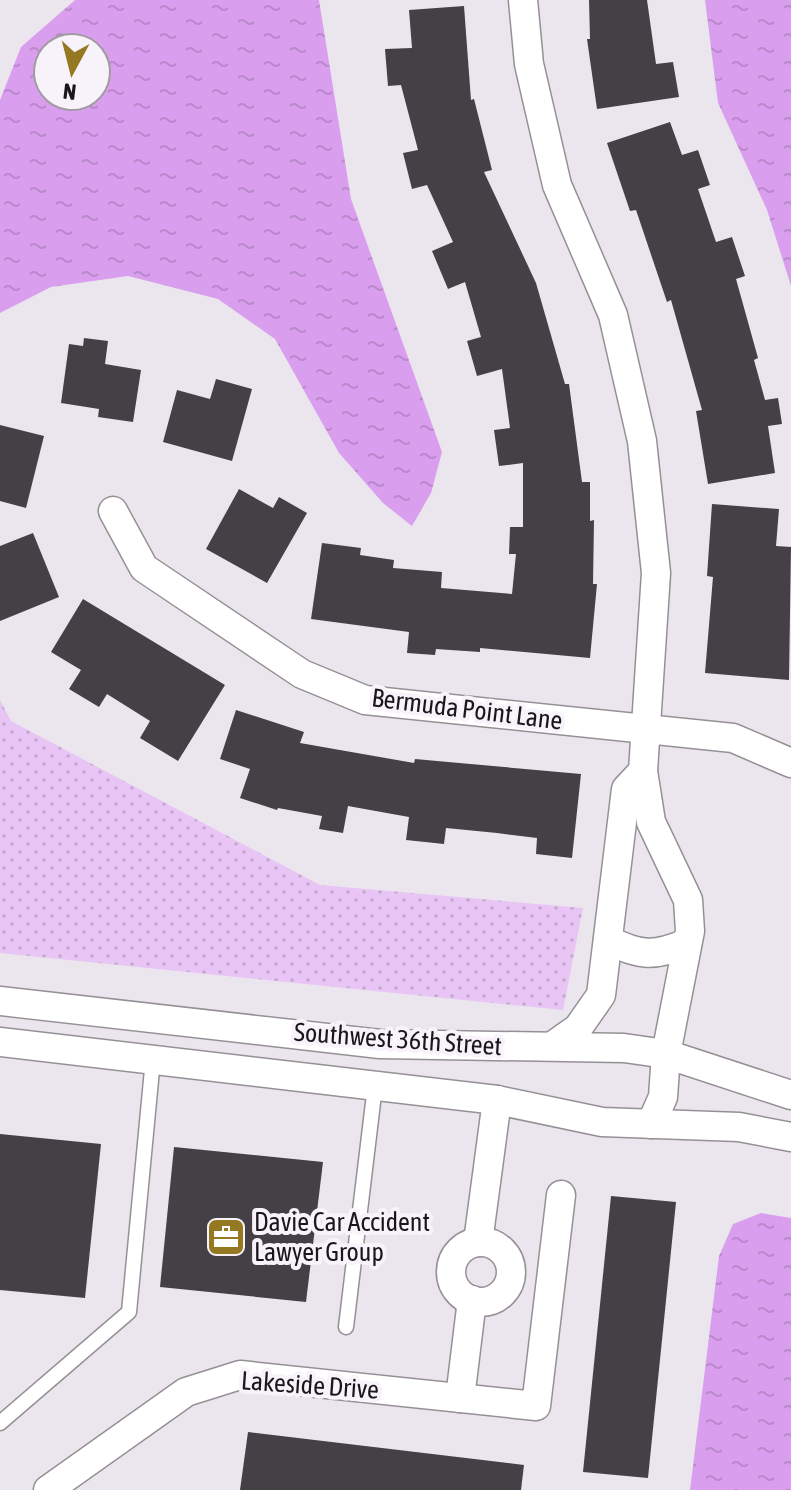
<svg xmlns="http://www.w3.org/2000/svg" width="791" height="1490" font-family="'Asap Condensed',sans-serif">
<defs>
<pattern id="grass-dots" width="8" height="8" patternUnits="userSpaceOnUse" patternTransform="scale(2)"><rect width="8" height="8" fill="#e8c5f5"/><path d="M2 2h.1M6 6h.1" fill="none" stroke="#c6a8d1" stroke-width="1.8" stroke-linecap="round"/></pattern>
<pattern id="water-ripples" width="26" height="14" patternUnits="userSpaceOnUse" patternTransform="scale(2)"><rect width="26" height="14" fill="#d99fee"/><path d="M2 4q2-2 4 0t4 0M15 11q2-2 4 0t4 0" fill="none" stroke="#ba88cc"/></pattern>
</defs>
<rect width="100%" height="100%" fill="#ebe6ed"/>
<polygon fill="url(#grass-dots)" points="0,700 11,721 320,885 583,908 563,1010 0,953"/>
<g fill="url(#water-ripples)" fill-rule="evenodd">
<path d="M 75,0 L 319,0 L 351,199 L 442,452 L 431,493 L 412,526 L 383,503 L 339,453 L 275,339 L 218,299 L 128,276 L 51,287 L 0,313 L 0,100 L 21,47 ZM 48,48 L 96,48 L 96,96 L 48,96 Z"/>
<polygon points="705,0 791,0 791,286 767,210 718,103"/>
<polygon points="761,1213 791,1218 791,1490 690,1490 719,1256 733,1224"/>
</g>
<g fill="#444045">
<polygon points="589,0 647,0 656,64 673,62 679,97 597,109 587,39 590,39"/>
<polygon points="464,6 471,100 474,99 492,170 484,172 536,283 565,384 569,384 582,482 590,482 590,521 594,520 593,584 597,584 590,658 480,648 480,652 436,649 435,655 407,653 409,632 311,619 322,543 361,548 360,555 394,560 393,568 442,572 441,588 512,594 516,554 509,554 510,527 523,527 523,463 499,466 494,430 510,428 502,369 477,376 467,341 481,337 465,282 448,289 432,251 453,242 427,185 412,189 403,153 418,150 401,85 388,86 385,49 412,48 409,10"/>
<polygon points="670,122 682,155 698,150 710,185 698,189 716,242 732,237 745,276 736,279 758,358 754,360 765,400 778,398 782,424 768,426 775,473 708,484 696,411 702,410 671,300 667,302 636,210 630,211 607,143"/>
<polygon points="84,338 108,341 105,364 141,370 133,422 98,417 99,409 61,403 69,344 83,346"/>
<polygon points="216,379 252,389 232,461 163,442 177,390 210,399"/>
<polygon points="0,425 44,436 26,508 0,501"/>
<polygon points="239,489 273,508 279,497 307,513 267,583 206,549"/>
<polygon points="712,504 779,509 776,546 791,547 789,680 705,673 713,577 707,576"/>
<polygon points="33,533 59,597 0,621 0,546"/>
<polygon points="83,599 225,685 178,761 140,738 150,721 107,694 99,707 69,689 81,670 51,652"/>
<polygon points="236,710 304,732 300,743 414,763 415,759 581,774 572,858 536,854 537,838 497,833 446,828 444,844 406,840 409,817 348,806 343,833 319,829 322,816 278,808 277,810 240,798 250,769 220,759"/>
<polygon points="0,1134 101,1144 85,1298 0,1290"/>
<polygon points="174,1147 323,1162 306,1302 160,1287"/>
<polygon points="611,1196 676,1202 648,1478 583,1472"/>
<polygon points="248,1432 524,1465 521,1490 240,1490"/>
</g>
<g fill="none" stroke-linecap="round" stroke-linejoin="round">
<g stroke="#959096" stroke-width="17">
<g id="service">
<polyline points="346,1327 375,1086"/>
<polyline points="0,1423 129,1312 153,1059"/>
</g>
</g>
<g stroke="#959096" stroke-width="31">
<g id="minor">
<polyline points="523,0 529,64 557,185 613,315 642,441 656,573 643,771 651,822 688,900 690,931 666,1054 663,1097 651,1124"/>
<polyline points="113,511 144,568 302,674 365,700 733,738 791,763"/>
<path d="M 608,940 C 640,956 654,957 687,943"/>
<polyline points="0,1001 380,1044 624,1048 666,1054 791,1095"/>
<polyline points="0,1042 497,1100 602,1122 739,1127 791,1137"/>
<polyline points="554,1045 578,1028 601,995 626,789 643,771"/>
<polyline points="478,1242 497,1100"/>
<circle cx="481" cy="1272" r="30"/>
<polyline points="460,1398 472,1300"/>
<polyline points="48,1490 186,1392 240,1375 536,1406 561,1195"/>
</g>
</g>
<use href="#service" stroke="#fff" stroke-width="14"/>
<use href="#minor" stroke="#fff" stroke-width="28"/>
</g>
<defs>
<g id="office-square" transform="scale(2)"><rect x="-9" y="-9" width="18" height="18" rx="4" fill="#957921" stroke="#f8f3fa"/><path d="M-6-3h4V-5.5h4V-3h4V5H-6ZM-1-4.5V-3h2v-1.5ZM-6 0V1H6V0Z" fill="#fff"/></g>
</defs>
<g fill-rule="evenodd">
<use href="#office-square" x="226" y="1237"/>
</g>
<g text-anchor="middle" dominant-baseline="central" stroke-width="8" stroke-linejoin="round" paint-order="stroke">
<g font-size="26" fill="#19171a" stroke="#f8f3fa">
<text transform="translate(467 709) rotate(7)">Bermuda Point Lane</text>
<text transform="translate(398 1039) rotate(4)">Southwest 36th Street</text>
<text transform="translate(310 1385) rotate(4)">Lakeside Drive</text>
</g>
<g font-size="26" fill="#19171a" stroke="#f8f3fa" text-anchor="start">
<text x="254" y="1222">Davie Car Accident<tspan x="254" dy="30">Lawyer Group</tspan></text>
</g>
</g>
<g transform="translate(72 72) rotate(187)"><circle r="38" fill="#f8f3fa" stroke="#9f9ba0" stroke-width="2"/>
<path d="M0-6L14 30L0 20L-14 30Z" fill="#957921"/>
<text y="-12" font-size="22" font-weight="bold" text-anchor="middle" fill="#19171a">N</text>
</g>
</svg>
